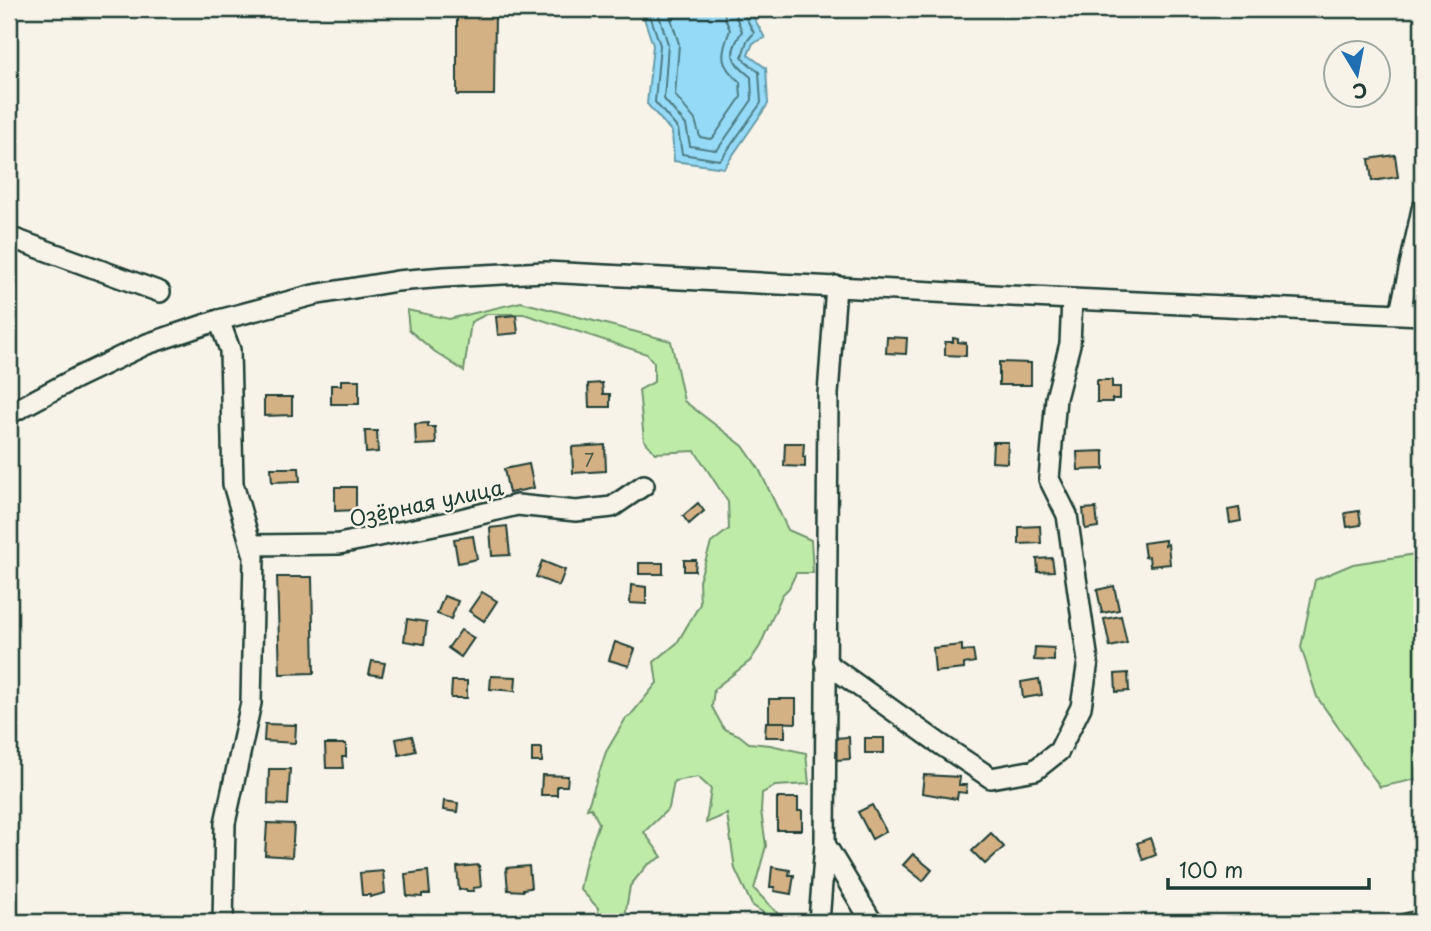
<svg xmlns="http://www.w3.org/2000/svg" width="1431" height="931" font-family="'Playpen Sans',sans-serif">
<rect width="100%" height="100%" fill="#f7f3e8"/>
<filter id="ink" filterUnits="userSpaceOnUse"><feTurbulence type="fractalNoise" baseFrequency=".0143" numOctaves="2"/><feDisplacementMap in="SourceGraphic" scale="14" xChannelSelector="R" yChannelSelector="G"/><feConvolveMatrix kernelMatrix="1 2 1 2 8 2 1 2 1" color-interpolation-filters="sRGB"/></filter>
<g filter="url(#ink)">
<g fill="#bfeba8" stroke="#6f946e" stroke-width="2">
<polygon points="521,302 671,341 684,401 743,446 759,469 788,530 811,540 813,573 796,573 789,588 782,595 760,646 750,661 714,689 712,707 724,729 739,735 749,743 770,745 806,753 809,784 775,786 762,793 761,811 766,846 754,889 786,922 777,922 752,905 735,869 727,814 706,823 711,789 698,777 674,781 669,808 644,832 662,857 647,865 630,886 624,922 598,922 598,908 580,889 586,860 599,823 591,808 587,809 606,752 626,718 630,716 657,683 654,662 677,643 700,604 699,581 711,543 729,529 728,502 695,451 655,453 644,440 639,390 654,382 654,363 647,354 524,314 487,314 471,322 464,371 434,351 409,330 407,310 449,319"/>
<polygon points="1422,553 1422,778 1380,787 1317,697 1301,647 1315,580 1353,564"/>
</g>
<polygon fill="#95daf7" stroke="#669ba9" stroke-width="2" points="641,9 749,9 765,38 753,43 748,55 766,68 768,104 724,168 674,161 672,132 647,104 653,45"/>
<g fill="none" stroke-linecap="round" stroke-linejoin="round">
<g stroke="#4e7c82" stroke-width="2">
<polyline points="648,9 660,45 655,102 678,129 682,154 719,160 722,158 761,103 759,72 745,61 742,56 747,41 754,33 744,14 743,9"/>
<path d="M 657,9 L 668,44 L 664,99 L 686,125 L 690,146 L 715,150 L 718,149 L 752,100 L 751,77 C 730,60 728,55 742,31 L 736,17 L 735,9"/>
<path d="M 668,9 L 679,44 L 675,95 L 695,120 L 700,137 L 710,139 L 713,138 L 741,97 L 740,82 C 718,64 721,55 730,30 L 725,18 L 724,9"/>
</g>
</g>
<g fill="#d3b185" stroke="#1f3d34" stroke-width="2">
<polygon points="457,13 495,13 494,95 457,95"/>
<polygon points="1395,155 1398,177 1372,181 1369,159"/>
<polygon points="516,315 518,333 498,335 496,317"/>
<polygon points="887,337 907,338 906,354 886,353"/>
<polygon points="953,338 958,339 958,342 966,343 966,356 945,355 945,342 953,342"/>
<polygon points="999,362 1031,363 1031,385 999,385"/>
<polygon points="341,380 359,380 359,404 331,404 331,385 341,385"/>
<polygon points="1097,380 1112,380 1112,387 1120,387 1120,399 1112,399 1112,402 1097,402"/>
<polygon points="602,383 603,394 610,394 610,407 589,407 588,384"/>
<polygon points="264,397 292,397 292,415 264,416"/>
<polygon points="428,423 428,427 435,427 436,444 416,445 415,424"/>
<polygon points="365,431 377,431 378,452 366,453"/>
<polygon points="993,442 1008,442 1007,463 992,462"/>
<polygon points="785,443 804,443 803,457 805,457 805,467 784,466"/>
<polygon points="605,445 606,471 573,473 572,447"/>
<polygon points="1104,451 1104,469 1078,470 1077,452"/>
<polygon points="529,464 534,488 509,493 504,469"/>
<polygon points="271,468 299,468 300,481 272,482"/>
<polygon points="335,487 356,487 356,510 335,511"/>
<polygon points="698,503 704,511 689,524 683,516"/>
<polygon points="1096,508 1098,527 1085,529 1083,509"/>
<polygon points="1239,508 1241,521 1230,523 1228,510"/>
<polygon points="1359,511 1361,525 1347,527 1345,513"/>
<polygon points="507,526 510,555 492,556 490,528"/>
<polygon points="1040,526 1041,543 1019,544 1019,527"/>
<polygon points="473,536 477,559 458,563 454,539"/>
<polygon points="1165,540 1165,545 1168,544 1170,564 1150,566 1149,556 1145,557 1143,543"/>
<polygon points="1052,558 1054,571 1038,572 1037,559"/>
<polygon points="684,560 696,560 695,571 684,571"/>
<polygon points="542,561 565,570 559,586 536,577"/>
<rect x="639" y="563" width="24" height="11"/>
<polygon points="277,577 312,577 314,673 280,674"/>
<polygon points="631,585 646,587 646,604 630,603"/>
<polygon points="1114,586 1119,610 1102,613 1097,590"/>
<polygon points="482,592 497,601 484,621 469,611"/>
<polygon points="444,596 458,601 451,619 437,614"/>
<polygon points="1121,616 1127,643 1110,647 1104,619"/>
<polygon points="407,619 427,622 424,644 404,641"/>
<polygon points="461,630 474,638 461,657 448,648"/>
<polygon points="615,642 635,649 629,666 609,660"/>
<polygon points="962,645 962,651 973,650 975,662 964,664 964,669 935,672 933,648"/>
<polygon points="1035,647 1054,648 1054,661 1034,660"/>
<polygon points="372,661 385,663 382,676 369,674"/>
<polygon points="1128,673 1129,691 1116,692 1115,674"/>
<polygon points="491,676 516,677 515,691 490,689"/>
<polygon points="1039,679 1042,695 1023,698 1021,682"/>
<polygon points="452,681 467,681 467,698 451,698"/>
<polygon points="769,699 796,699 796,723 769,722"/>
<polygon points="766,722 785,722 785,737 765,737"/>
<polygon points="265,724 296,725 295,743 264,741"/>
<polygon points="412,736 416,751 399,755 396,739"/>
<polygon points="849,737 850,759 836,760 834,738"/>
<rect x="865" y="738" width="19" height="15"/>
<polygon points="325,744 346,744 346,757 342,757 343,768 326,768"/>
<rect x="532" y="748" width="10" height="14"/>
<polygon points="269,769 290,769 288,805 268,804"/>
<polygon points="542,775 568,776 567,786 557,786 557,795 541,795"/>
<polygon points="924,775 960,777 959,785 967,785 966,793 958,792 957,799 922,793"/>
<polygon points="777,798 798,798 798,811 802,811 802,830 777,830"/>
<polygon points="444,801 458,803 457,812 443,810"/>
<polygon points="872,805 886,831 872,839 858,812"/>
<polygon points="267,823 294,824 292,857 265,855"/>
<polygon points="991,833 1004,847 985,864 972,851"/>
<polygon points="1150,838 1156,855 1143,860 1137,843"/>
<polygon points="913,854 932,870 923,881 903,865"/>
<polygon points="479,865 481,887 473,888 474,891 467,891 466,889 459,890 457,867"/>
<polygon points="529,866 531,888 523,889 523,891 508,890 506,868"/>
<polygon points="772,867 790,870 789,875 794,875 791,894 774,891 775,887 770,887"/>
<polygon points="383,871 385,893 370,897 370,895 362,895 360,873"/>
<polygon points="428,871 430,894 422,894 422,897 407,896 405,874"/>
<polygon points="1421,909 1422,922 1404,922 1402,914"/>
<rect x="718" y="916" width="14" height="6"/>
</g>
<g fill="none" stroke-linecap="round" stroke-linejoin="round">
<g stroke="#1f3d34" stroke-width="24">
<g id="minor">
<polyline points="9,237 160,292"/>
<polyline points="1400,313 1422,209"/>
<polyline points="219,320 230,350 233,484 254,556 251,703 225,823 223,922"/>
<polyline points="9,414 76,378 147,344 219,320 313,295 397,281 444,277 545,272 1072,299 1422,315"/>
<polyline points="252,545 339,544 449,522 517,505 576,511 612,507 644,485"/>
<polyline points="825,662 940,744 991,778 1035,770 1059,751 1081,707 1088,661 1067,515 1049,479 1056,398 1070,344 1072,299"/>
<polyline points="825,844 872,922"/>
<polyline points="819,922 825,844 828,394 836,286"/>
</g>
</g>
<use href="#minor" stroke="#f7f3e8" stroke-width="19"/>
</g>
</g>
<g text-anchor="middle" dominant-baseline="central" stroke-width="5" stroke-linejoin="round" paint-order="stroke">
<g font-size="18" fill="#4c5a48">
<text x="589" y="459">7</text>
</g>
<g font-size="21" fill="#1f3d34" stroke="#f7f3e8">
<text transform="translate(426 502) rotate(-12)">Озёрная улица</text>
</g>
</g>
<rect width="1431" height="931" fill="none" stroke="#f7f3e8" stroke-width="35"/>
<rect x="18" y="18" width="1396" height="896" fill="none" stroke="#1f3d34" stroke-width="2.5" filter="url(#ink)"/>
<g transform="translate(1357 74) rotate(170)"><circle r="33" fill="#f7f3e8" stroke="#a1aaa0" stroke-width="2"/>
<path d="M0-5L12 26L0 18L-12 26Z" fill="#1f6fb2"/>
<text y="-10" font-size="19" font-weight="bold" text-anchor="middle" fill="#1f3d34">С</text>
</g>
<path d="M1168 878v10h201v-10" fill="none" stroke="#1f3d34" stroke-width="3.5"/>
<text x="1179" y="878" font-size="21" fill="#1f3d34" stroke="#f7f3e8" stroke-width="5" paint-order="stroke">100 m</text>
</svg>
